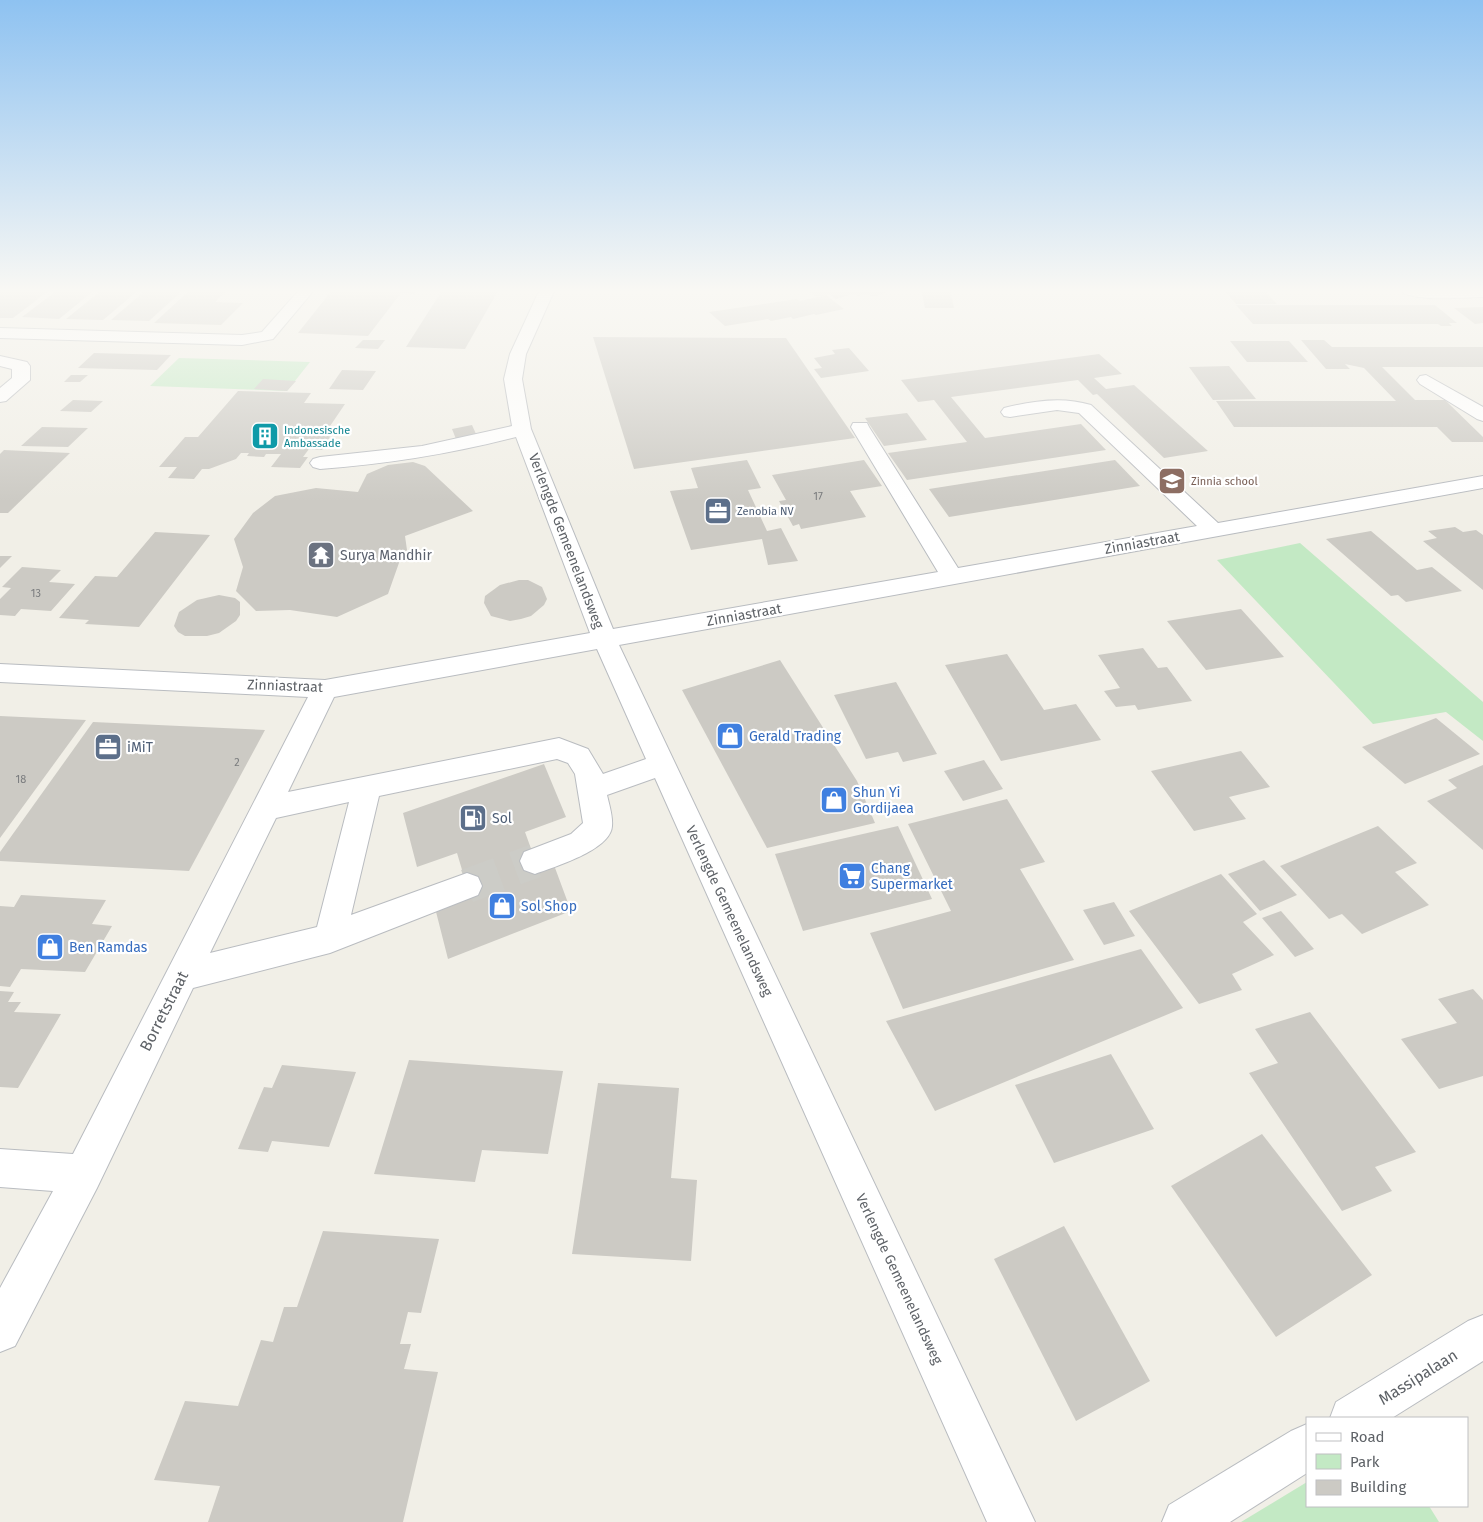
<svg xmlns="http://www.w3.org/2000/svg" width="1483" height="1522" font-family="'Fira Sans',sans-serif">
<rect width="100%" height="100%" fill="#f1efe7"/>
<g fill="#c3e9c4">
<polygon points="179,358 310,362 287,391 150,386"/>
<polygon points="1300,543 1483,702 1483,741 1446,712 1373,724 1217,560"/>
<polygon points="1307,1482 1307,1506 1429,1506 1439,1522 1241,1522"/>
</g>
<g fill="#cccac4">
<polygon points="0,289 51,289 13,318 0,318"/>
<polygon points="59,289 96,289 59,319 22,317"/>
<polygon points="103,289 140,289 103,320 66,319"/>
<polygon points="147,289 184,289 149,321 111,320"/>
<polygon points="191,289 228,289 215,302 243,303 221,325 154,323"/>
<polygon points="333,289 418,289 415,294 401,293 368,336 298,333"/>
<polygon points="443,289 499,289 465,349 406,347"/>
<polygon points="806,289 887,289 887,290 882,291 886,293 872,297 868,294 858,296 854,294 836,299 829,294 816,297"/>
<polygon points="921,289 950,289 954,308 925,308"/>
<polygon points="1223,289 1263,289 1277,304 1236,304"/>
<polygon points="826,295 844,309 816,315 814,314 793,319 791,317 771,321 768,319 725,326 709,312 797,299 800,301"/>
<polygon points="1236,305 1435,305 1457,323 1449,323 1452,326 1441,326 1438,324 1253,324"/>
<polygon points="1483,307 1483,323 1475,324 1454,308"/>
<polygon points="593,337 786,338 855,438 634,469"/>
<polygon points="363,340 385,340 378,349 355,348"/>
<polygon points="1301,340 1324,340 1332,347 1483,347 1483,367 1382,367 1415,400 1445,400 1483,437 1483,442 1452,442 1437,427 1234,427 1216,401 1396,401 1364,368 1345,364 1350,369 1326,369"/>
<polygon points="1230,341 1289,341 1308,362 1247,362"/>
<polygon points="849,348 869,371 821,378 814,369 822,368 814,358 835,354 832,350"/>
<polygon points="94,353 171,355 157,370 78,368"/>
<polygon points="1099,354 1122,374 1094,378 1106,389 1134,385 1208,451 1164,458 1097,394 1093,395 1078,380 951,397 985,438 1081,424 1106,450 907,480 888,453 967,442 934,400 918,402 901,380"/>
<polygon points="1229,366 1256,399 1213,400 1189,367"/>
<polygon points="342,370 376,371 363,390 329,389"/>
<polygon points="71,375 88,375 80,382 64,382"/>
<polygon points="263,379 296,381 287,391 254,389"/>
<polygon points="238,391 311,393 304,403 345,404 324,435 331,435 322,450 309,449 303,457 308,457 300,468 271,467 281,454 266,454 264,457 247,456 249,453 241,453 236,459 209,469 202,469 194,479 168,478 177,467 159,467 185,437 198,437"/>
<polygon points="73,400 103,401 91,412 60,411"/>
<polygon points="907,413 927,440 884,446 865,418"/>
<polygon points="472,425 476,434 456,439 452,429"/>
<polygon points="42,427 88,428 68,447 21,446"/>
<polygon points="4,450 70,453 8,513 0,513 0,454"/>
<polygon points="747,460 761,488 748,490 767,531 781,528 798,561 768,565 762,539 691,550 670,491 698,488 691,468"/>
<polygon points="864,460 882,486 850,491 866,517 801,529 799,524 793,526 779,501 786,500 772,475"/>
<polygon points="1115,460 1140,486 949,517 929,489"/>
<polygon points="413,462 425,466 473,511 405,536 407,550 400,560 388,594 337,617 290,610 256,611 236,591 243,567 234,539 253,513 275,496 316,488 358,492 367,474 388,465"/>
<polygon points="1455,527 1463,532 1476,530 1483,535 1483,590 1423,541 1437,538 1428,531"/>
<polygon points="1371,531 1417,570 1432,567 1462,591 1406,602 1398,595 1391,596 1326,539"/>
<polygon points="155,532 210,535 139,627 85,624 89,620 59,618 95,576 117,577"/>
<polygon points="0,556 12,556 0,568"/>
<polygon points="22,567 61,570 49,582 75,584 51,611 21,609 15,616 0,615 0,599 11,588 2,587"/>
<polygon points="519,580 528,580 542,587 547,599 544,605 531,616 521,619 510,621 491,616 484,603 485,596 500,585"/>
<polygon points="219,595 235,598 240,602 240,615 236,621 219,633 207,636 185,636 178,632 174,626 179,612 197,600"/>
<polygon points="1241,609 1284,657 1206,670 1167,621"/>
<polygon points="1143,648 1158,668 1167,667 1192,701 1138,710 1135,705 1116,707 1104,691 1120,688 1098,655"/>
<polygon points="1007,654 1044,710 1076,704 1101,740 1001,761 945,665"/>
<polygon points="780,660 857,781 875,823 767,848 682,690"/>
<polygon points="896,682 937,754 903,762 898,752 866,759 834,695"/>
<polygon points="0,716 86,720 0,838"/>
<polygon points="1436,718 1480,754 1405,784 1362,747"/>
<polygon points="93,722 265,730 189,871 0,861 0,852"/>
<polygon points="1241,751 1270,787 1229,797 1246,819 1194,831 1151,771"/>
<polygon points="984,760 1003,789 963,801 944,771"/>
<polygon points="544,764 566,817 525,832 538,868 551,857 571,911 448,959 433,900 469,893 457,853 417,867 403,813"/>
<polygon points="1483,765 1483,850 1427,801 1457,788 1448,780"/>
<polygon points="1007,799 1045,862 1020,869 1074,960 903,1009 870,933 951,911 908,824"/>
<polygon points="898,826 932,899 803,931 775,854"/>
<polygon points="1378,826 1417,863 1395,872 1429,905 1362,934 1342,914 1329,919 1280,866"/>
<polygon points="1264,860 1297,895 1260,911 1228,874"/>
<polygon points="1221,874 1257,914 1243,922 1274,955 1232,974 1242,990 1199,1004 1129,911"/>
<polygon points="21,895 106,900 92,924 112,926 85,972 21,969 10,987 0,986 0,906 14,907"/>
<polygon points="1114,902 1135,936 1104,945 1083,910"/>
<polygon points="1281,911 1314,949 1295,957 1262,918"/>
<polygon points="1141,949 1183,1008 935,1111 886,1021"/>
<polygon points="1473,989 1483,1000 1483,1076 1439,1089 1401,1039 1457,1023 1438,999"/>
<polygon points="0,991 14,992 8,1002 21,1002 14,1012 61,1014 18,1088 0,1087"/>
<polygon points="1310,1012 1416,1152 1375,1167 1392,1191 1342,1211 1249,1073 1278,1063 1255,1029"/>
<polygon points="1111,1054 1154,1129 1054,1163 1015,1085"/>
<polygon points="409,1060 563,1071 548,1154 482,1150 475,1182 374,1174"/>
<polygon points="282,1065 356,1072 329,1147 272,1141 268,1152 238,1149 264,1087 272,1088"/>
<polygon points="598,1083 679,1088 671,1178 697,1180 691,1261 572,1254"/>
<polygon points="1262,1134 1372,1275 1276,1337 1171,1186"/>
<polygon points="1064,1226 1150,1381 1076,1421 994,1259"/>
<polygon points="323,1231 439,1239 421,1313 408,1312 400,1344 411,1344 404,1369 438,1372 403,1522 208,1522 220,1486 154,1480 185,1401 238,1406 261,1340 273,1342 284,1307 297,1307"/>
</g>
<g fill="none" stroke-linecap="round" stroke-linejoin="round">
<polyline stroke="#ccccc7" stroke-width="34" stroke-dasharray="34 17" stroke-linecap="butt" points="467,886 535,861"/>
<g stroke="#b9bcc0" stroke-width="2">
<g id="minor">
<polygon points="300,289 315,289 273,339 242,345 0,338 0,328 242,335 262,332"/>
<path d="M 540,289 L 555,289 L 526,354 L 522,379 L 531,429 L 613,629 L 938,572 L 851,427 L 853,423 L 867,423 L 869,427 L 958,568 L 1197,526 L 1079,413 L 1057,410 L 1010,417 L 1004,416 L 1001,412 L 1004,408 C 1033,401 1062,396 1091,405 L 1218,523 L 1483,476 L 1483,488 L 619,645 L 1035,1522 L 987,1522 L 655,778 L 607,795 C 609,804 613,816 612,826 C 611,850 554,867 535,874 L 524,870 L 520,861 L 524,852 L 571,834 L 583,823 L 575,774 L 568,763 L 557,759 L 379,796 L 351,915 L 467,873 L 478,877 L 482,886 L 478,895 L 330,953 L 193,988 L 97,1188 L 15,1346 L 0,1352 L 0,1288 L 53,1191 L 0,1187 L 0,1149 L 73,1154 L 308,697 L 0,682 L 0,664 L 325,680 L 590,633 L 516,437 C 451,454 386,464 320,469 L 313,467 L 310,463 L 313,459 L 320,457 L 422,446 L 512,426 L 504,379 L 510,354 ZM 597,649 L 646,759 L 603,774 L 588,749 L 559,738 L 288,792 L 334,697 ZM 349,802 L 317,927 L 210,953 L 276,818 Z"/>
<path d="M 1399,289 L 1483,289 L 1483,297 C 1465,297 1409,303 1399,289 Z"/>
<polygon points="0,356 27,362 30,366 30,380 6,401 0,402 0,388 12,378 12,369 0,366"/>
<polygon points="1426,375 1483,407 1483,421 1477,419 1420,384 1417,380 1420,376"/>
<polygon points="1483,1315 1483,1361 1392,1418 1330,1418 1336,1402 1468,1321"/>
<polygon points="1307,1424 1307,1473 1230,1522 1162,1522 1169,1505 1291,1431"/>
</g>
</g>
<use href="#minor" fill="#fff" fill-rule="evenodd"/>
</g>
<linearGradient id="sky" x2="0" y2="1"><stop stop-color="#8ec2f1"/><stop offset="0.58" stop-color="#f9f8f4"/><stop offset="1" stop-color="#f9f8f4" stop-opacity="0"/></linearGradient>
<rect width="1483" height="502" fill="url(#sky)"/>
<defs>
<g id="building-square" transform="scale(1.4375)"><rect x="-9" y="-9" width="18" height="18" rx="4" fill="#0f9aa8" stroke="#fff"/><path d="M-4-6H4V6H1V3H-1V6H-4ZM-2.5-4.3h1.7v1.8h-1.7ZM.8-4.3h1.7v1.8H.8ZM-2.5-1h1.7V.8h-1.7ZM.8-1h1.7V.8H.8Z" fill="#fff"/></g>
<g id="school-square" transform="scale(1.4375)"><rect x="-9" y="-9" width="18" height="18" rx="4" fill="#8d6e63" stroke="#fff"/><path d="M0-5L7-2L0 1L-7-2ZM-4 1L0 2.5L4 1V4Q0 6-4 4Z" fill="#fff"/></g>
<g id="office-square" transform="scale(1.4375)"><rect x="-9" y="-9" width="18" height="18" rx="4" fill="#5c6f8a" stroke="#fff"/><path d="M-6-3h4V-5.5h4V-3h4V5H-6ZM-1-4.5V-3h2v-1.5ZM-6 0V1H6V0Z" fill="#fff"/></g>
<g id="temple-square" transform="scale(1.4375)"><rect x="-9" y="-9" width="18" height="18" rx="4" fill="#6b7280" stroke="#fff"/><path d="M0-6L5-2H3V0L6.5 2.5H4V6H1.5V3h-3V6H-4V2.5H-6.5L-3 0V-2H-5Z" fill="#fff"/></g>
<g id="shop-square" transform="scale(1.4375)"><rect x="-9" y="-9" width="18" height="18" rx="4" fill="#3f7fe0" stroke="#fff"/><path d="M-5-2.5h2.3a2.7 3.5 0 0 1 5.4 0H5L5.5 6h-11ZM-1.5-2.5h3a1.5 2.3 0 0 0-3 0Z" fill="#fff"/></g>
<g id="fuel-square" transform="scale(1.4375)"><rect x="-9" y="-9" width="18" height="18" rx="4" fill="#5c6f8a" stroke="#fff"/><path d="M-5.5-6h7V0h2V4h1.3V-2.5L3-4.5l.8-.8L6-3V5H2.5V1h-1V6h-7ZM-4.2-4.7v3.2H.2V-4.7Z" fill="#fff"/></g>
<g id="supermarket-square" transform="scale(1.4375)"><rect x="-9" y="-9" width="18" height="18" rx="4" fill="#3f7fe0" stroke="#fff"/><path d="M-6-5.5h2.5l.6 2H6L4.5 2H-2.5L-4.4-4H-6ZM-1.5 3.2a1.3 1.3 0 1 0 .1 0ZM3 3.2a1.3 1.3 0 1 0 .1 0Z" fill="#fff"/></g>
</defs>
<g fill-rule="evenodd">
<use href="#building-square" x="265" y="436"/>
<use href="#school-square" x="1172" y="481"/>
<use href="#office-square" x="718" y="511"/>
<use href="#temple-square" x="321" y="555"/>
<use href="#shop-square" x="730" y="736"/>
<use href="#office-square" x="108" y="747"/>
<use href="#shop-square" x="834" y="800"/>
<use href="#fuel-square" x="473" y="818"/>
<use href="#supermarket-square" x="852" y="876"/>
<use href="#shop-square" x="502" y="906"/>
<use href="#shop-square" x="50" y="947"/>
</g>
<g text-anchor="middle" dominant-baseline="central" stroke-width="4.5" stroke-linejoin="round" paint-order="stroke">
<g font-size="11" fill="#0d838f" stroke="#fff" text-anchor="start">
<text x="284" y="430">Indonesische<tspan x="284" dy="13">Ambassade</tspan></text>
</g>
<g font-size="11" fill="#785e54" stroke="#fff" text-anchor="start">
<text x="1191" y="481">Zinnia school</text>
</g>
<g font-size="11" fill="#7a7c7e">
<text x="818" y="496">17</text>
<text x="36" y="593">13</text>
<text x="237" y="762">2</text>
<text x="21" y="779">18</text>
</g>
<g font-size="11" fill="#4e5e75" stroke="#fff" text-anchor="start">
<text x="737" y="511">Zenobia NV</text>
</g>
<g font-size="14" fill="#5e6267" stroke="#fff">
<text transform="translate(566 541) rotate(69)">Verlengde Gemeenelandsweg</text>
<text transform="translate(1142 543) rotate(-10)">Zinniastraat</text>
<text transform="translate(744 615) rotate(-10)">Zinniastraat</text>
<text transform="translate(285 686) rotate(2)">Zinniastraat</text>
<text transform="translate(729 911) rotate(65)">Verlengde Gemeenelandsweg</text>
<text transform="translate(899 1279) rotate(65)">Verlengde Gemeenelandsweg</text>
</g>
<g font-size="14" fill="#5b616d" stroke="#fff" text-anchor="start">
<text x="340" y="555">Surya Mandhir</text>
</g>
<g font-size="14" fill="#366cbe" stroke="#fff" text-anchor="start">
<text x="749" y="736">Gerald Trading</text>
<text x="853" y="792">Shun Yi<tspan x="853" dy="16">Gordijaea</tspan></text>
<text x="871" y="868">Chang<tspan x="871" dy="16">Supermarket</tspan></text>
<text x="521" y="906">Sol Shop</text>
<text x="69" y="947">Ben Ramdas</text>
</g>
<g font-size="14" fill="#4e5e75" stroke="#fff" text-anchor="start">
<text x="127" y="747">iMiT</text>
<text x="492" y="818">Sol</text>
</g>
<g font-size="16" fill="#5e6267" stroke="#fff">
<text transform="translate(164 1011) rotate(-63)">Borretstraat</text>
<text transform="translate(1418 1377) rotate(-32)">Massipalaan</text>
</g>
</g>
<rect x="1306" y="1417" width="162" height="90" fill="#ffffff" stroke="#bfc0c2"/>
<rect x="1316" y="1433" width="25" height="8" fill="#ffffff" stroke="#bfc0c2"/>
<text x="1350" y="1442" font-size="15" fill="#5e6267">Road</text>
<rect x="1316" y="1454" width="25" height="15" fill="#c3e9c4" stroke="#bfc0c2"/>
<text x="1350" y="1467" font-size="15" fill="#5e6267">Park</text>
<rect x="1316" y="1480" width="25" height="15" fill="#cccac4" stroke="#bfc0c2"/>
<text x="1350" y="1492" font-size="15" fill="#5e6267">Building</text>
</svg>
